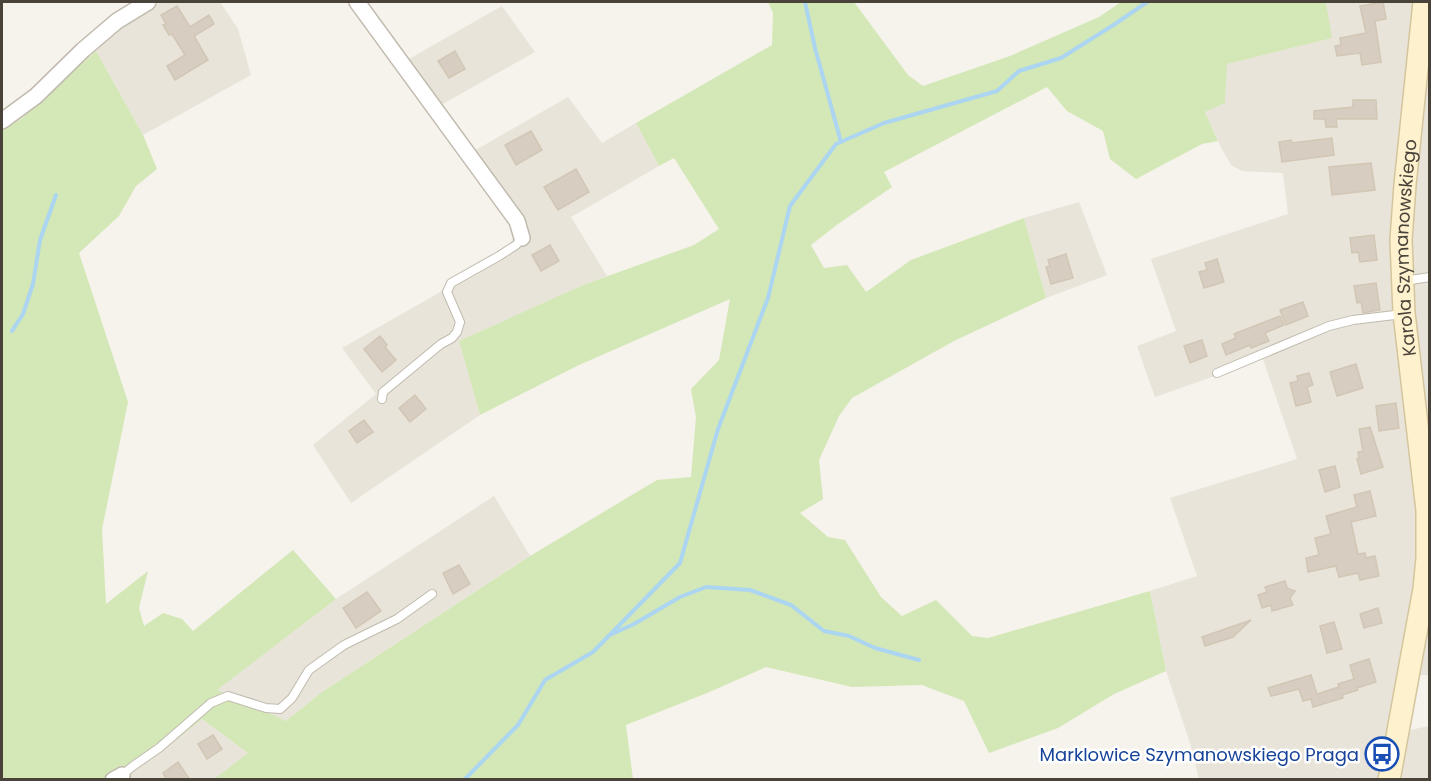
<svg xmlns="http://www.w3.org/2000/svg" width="1431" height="781" font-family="Poppins,sans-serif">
<rect width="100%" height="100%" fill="#f6f2ec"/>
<g fill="#e9e4da">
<polygon points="161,2 220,2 238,29 251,75 143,135 96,51 135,16"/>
<polygon points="1326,2 1429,2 1430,675 1420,675 1410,730 1429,726 1429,779 1199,779 1191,746 1166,671 1150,591 1197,576 1170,498 1297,459 1263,359 1155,397 1137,346 1176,331 1151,259 1288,214 1283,173 1242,171 1231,165 1222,149 1205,112 1225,103 1226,64 1331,38"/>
<polygon points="502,6 535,52 441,105 407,60"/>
<polygon points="568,97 602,143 636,123 659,166 571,217 607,276 583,285 459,341 480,415 351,503 313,445 376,394 342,348 437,294 512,241 515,230 474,151"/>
<polygon points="1079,202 1107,275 1046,298 1024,218"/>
<polygon points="494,496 530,556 322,692 286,721 216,690 336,599"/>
<polygon points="202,719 248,753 214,779 118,780 171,744"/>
</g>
<path fill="#d3e8b6" d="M 768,2 L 854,2 L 908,75 L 923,86 L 1010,56 L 1099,17 L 1121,2 L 1326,2 L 1332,38 L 1227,64 L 1225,103 L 1205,112 L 1218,141 L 1202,144 L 1136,179 L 1110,159 L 1103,131 L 1067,111 L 1047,87 L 884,172 L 892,187 L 838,224 L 811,245 L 824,268 L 847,265 L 866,292 L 911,260 L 1024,218 L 1046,298 L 954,341 L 852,398 L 839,416 L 819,460 L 823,499 L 800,513 L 828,537 L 845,540 L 881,597 L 902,616 L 936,600 L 972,636 L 988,638 L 1150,591 L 1166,671 L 1114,694 L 1058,728 L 989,753 L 964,701 L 922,685 L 852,687 L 766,667 L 707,693 L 626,725 L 633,779 L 214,779 L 248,753 L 202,719 C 175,741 144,767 112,779 L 2,779 L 2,131 L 22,118 L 96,51 L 143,135 L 157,169 L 136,186 L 119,216 L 79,253 L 128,402 L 102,529 L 106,604 L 148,571 L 139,608 L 144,626 L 163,613 L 182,619 L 193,631 L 293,550 L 336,599 L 217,690 L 286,721 L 322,692 L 530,556 L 657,480 L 691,477 L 696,417 L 691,389 L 719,360 L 730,299 L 579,365 L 480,415 L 459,341 L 583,285 L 694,245 L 719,229 L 674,158 L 659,166 L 636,123 L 772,45 L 773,13 Z"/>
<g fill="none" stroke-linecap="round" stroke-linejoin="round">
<g stroke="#abd5f0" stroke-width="4">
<polyline points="805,2 815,48 841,142"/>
<polyline points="12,331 23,314 33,284 40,240 56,195"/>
<polyline points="612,634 634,624 680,597 706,587 750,590 791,605 824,631 849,636 875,648 919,660"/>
<polyline points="464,780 518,725 545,680 593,652 680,563 718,429 768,298 790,206 836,144 884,123 997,91 1019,71 1061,58 1115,24 1147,2"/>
</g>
</g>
<g fill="#d7cec1" stroke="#d2c6b5" stroke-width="1.5">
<polygon points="1383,2 1386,19 1375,21 1381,62 1362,65 1360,53 1337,56 1335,46 1341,45 1340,38 1366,33 1360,6"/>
<polygon points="177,6 190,27 209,15 214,24 194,36 208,60 175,80 167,66 185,55 172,34 169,35 163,25 166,24 161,15"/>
<polygon points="455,51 465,69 449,78 438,61"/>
<polygon points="1353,100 1376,100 1377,119 1336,119 1337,127 1326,127 1325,119 1314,119 1314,111 1353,107"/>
<polygon points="531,131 542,150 516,165 505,145"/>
<polygon points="1332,138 1334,155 1282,162 1279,142 1291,140 1292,143"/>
<polygon points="1371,163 1375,190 1332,195 1329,167"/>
<polygon points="576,169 589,192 558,210 544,187"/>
<polygon points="1374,235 1377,260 1360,262 1358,252 1352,253 1350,238"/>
<polygon points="550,245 559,261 541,271 532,255"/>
<polygon points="1066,254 1073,278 1051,284 1046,267 1050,266 1048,260"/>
<polygon points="1217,259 1224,282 1204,288 1199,272 1207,270 1205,263"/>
<polygon points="1376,283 1380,310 1363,313 1361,302 1357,303 1354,286"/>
<polygon points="1303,302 1308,316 1286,325 1280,310"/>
<polygon points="1280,316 1284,325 1265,333 1269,341 1251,348 1250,345 1226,355 1222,344 1236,338 1234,334"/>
<polygon points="380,336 387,345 385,347 396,360 382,372 364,349"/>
<polygon points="1202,340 1207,356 1190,363 1184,346"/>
<polygon points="1356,364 1363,388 1337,396 1330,372"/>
<polygon points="1309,373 1313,385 1307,387 1311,402 1296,406 1290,383 1298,381 1297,376"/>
<polygon points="415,395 426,409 410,422 399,408"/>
<polygon points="1396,403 1399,428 1379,431 1376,406"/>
<polygon points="364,420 373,432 357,443 349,431"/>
<polygon points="1370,427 1383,467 1361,474 1357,459 1359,458 1358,452 1363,451 1359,429"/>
<polygon points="1335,466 1340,487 1325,492 1319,470"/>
<polygon points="1370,491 1376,516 1351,522 1358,554 1365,553 1366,558 1375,556 1379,576 1360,580 1358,573 1339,577 1336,566 1308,572 1306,558 1319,555 1315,538 1331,534 1326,516 1357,507 1354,495"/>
<polygon points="459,565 470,584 453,594 443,573"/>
<polygon points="1285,581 1287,588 1295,591 1290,598 1293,605 1272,611 1271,605 1262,608 1258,595 1267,592 1265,587"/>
<polygon points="367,592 381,611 356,628 343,608"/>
<polygon points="1378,608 1382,623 1364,628 1360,614"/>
<polygon points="1251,620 1233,637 1205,646 1202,637"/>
<polygon points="1334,622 1342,649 1327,653 1320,626"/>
<polygon points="1369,659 1376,682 1357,688 1358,690 1342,695 1343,698 1313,707 1311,699 1303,701 1299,689 1271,696 1268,688 1311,675 1317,694 1339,687 1340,689 1338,684 1354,679 1350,665"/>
<polygon points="213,735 222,749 207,759 198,744"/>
<polygon points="178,762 190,780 167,780 163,773"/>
</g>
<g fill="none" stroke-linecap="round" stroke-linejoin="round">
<g stroke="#c1baae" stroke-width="10">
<g id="lane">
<polyline points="1404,281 1430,277"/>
<polyline points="1217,373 1329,326 1353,320 1403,314"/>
<polyline points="382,399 383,392 441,344 452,338 457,332 460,322 447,292 451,283 499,256 516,245 522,238"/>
<polyline points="122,775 133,766 159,748 211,703 228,696 266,708 280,709 292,698 309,670 344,645 397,619 432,594"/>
</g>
</g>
<g stroke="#c1baae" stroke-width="18">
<g id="street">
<polyline points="357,2 517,221 522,238"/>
<polyline points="2,121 36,96 83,50 117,21 148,2"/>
<polyline points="113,780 122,775"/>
</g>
</g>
<g stroke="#d4c59d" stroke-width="24">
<g id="secondary">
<path id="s1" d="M 1389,780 L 1424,589 L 1427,558 L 1427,510 L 1404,313 L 1401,240 L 1405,185 L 1424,2"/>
</g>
</g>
<use href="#lane" stroke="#fff" stroke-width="8"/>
<use href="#street" stroke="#fff" stroke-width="15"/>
<use href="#secondary" stroke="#fdf1ce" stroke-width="21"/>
</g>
<defs>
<g id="bus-ring" transform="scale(1.725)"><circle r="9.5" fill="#fff" stroke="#1a4fb4" stroke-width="1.5"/><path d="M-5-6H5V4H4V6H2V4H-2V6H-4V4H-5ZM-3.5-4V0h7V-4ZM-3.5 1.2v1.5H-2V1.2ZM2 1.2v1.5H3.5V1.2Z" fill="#1a4fb4"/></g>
</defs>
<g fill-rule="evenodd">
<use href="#bus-ring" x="1382" y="754"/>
</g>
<g text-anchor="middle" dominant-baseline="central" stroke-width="5" stroke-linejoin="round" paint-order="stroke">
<g font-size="18" fill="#4a4339" stroke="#fff">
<text stroke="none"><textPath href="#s1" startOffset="537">Karola Szymanowskiego</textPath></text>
</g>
<g font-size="18" fill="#164399" stroke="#fff" text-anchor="end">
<text x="1359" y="754">Marklowice Szymanowskiego Praga</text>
</g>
</g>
<rect width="1431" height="781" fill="none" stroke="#4a4339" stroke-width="6"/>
</svg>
